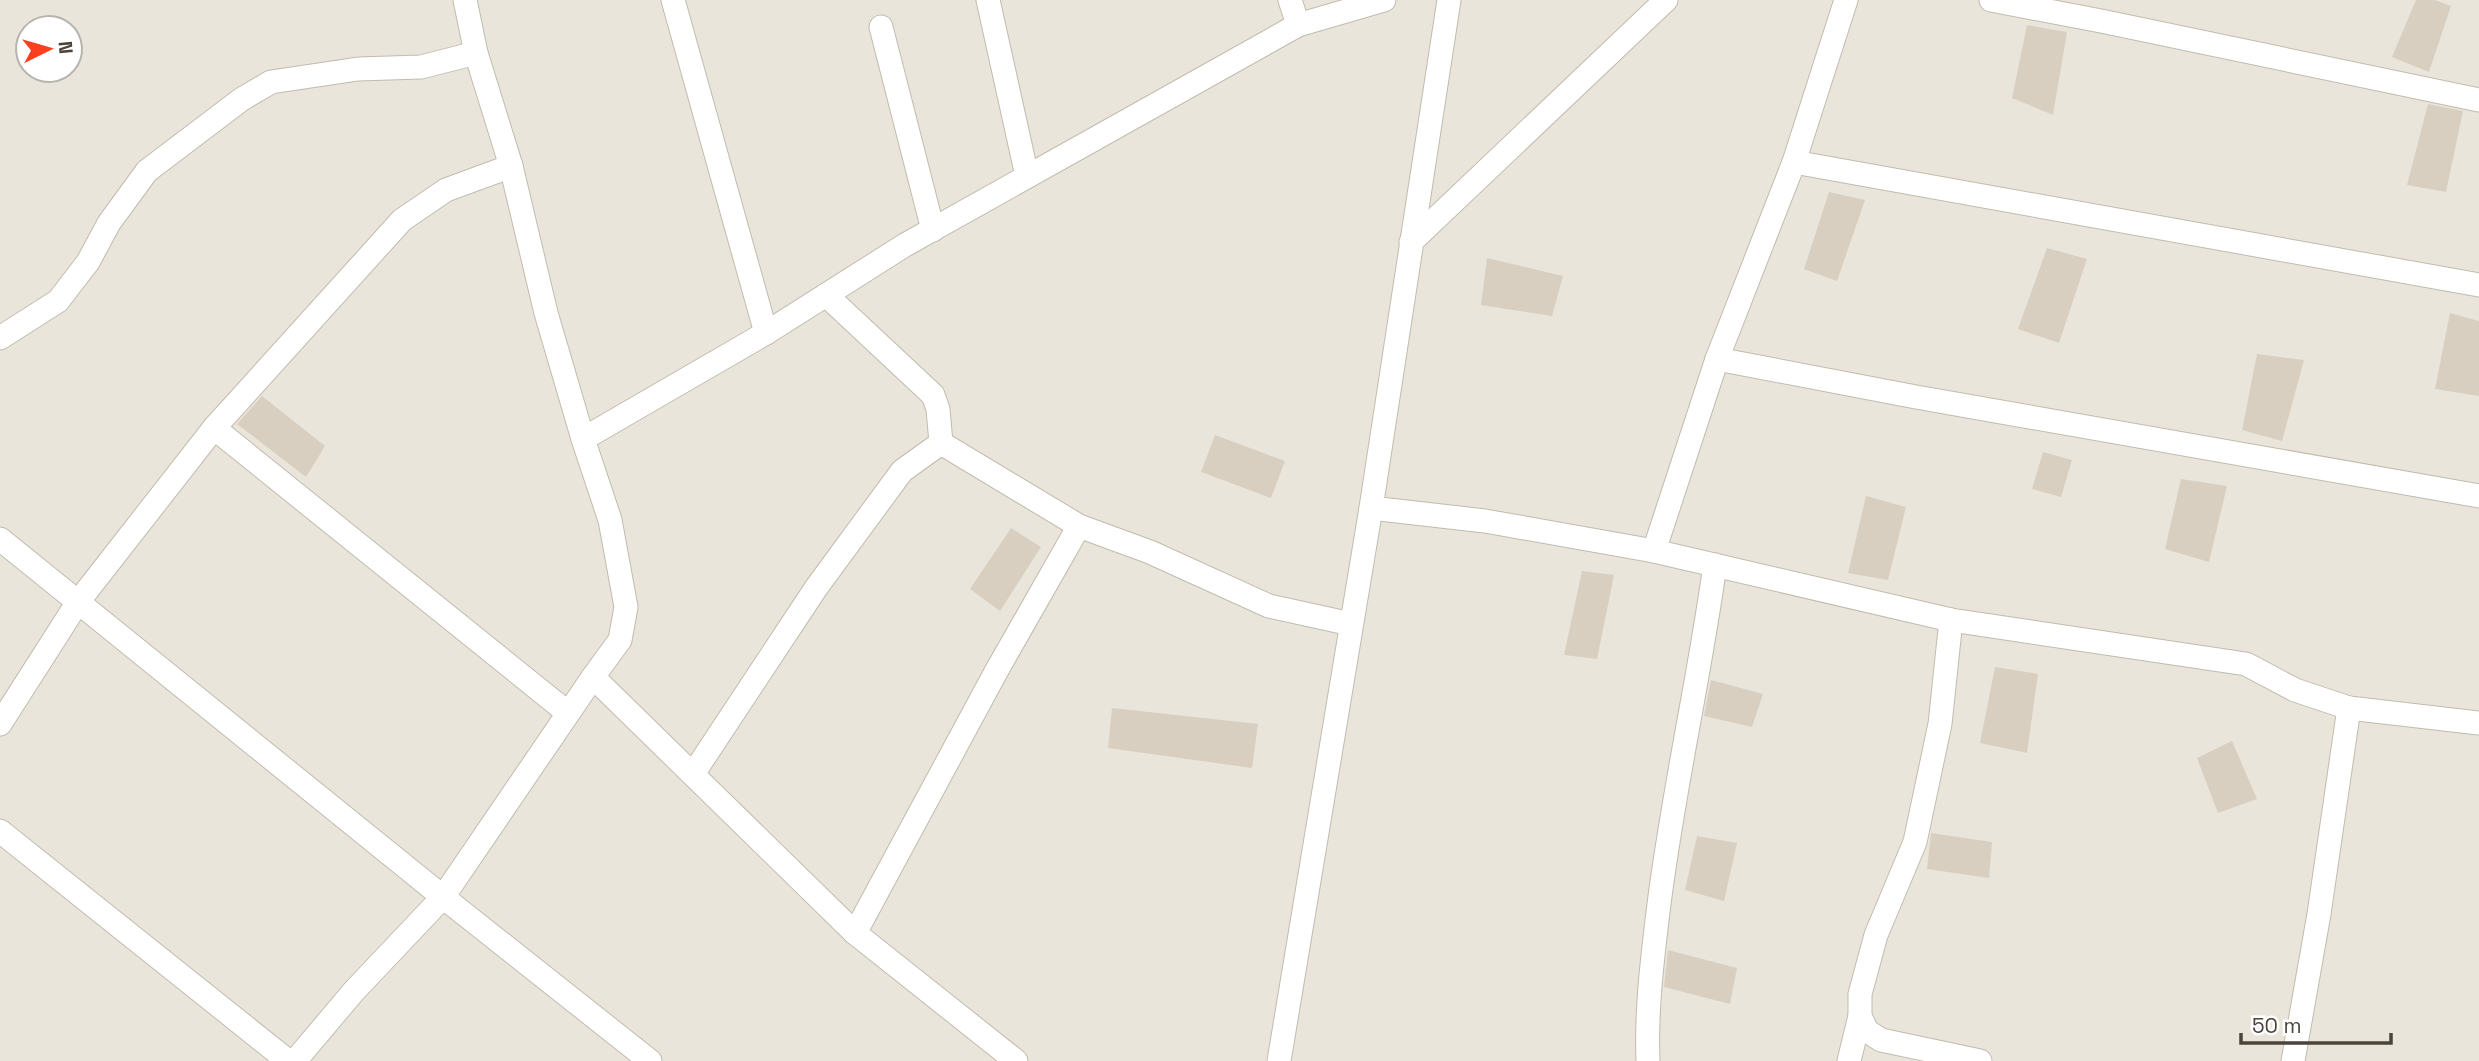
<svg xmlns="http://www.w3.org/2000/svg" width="2479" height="1061" font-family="'Space Grotesk',sans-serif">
<rect width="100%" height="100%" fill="#f6f3ec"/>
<path fill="#eae5da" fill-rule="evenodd" d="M 0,0 L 2479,0 L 2479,1061 L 0,1061 ZM 28,28 L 70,28 L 70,70 L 28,70 Z"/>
<g fill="#d8cfc1">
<polygon points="2416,0 2435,0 2451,6 2429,72 2392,57"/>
<polygon points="2027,25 2067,32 2053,115 2012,98"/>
<polygon points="2428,104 2463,111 2446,192 2407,185"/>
<polygon points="1829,192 1865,200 1837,281 1804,269"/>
<polygon points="2047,248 2087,259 2059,343 2018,329"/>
<polygon points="1487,258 1563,276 1552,316 1481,305"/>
<polygon points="2450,313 2479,321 2479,396 2435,389"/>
<polygon points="2257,354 2304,360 2282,441 2242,430"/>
<polygon points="262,396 325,446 306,477 237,424"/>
<polygon points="1215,435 1285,461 1271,498 1201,472"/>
<polygon points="2043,452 2072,460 2061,497 2032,489"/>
<polygon points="2181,479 2227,486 2209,562 2165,549"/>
<polygon points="1866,496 1906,507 1888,580 1848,573"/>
<polygon points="1011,528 1041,547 1000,611 970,589"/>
<polygon points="1582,571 1614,575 1597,659 1564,655"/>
<polygon points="1995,667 2038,674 2027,753 1980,743"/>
<polygon points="1711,680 1763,694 1752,727 1704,716"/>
<polygon points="1112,708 1258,724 1252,768 1108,748"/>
<polygon points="2232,741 2257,799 2218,813 2197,758"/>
<polygon points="1931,833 1992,842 1989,878 1927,869"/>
<polygon points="1697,836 1737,843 1724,901 1685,890"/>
<polygon points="1668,950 1737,968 1730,1004 1664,987"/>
</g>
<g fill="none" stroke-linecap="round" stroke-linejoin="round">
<g stroke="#c2bbae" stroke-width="25">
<g id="street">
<polyline points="673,0 766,333"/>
<polyline points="988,0 1027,176"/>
<polyline points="1290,0 1298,25"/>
<polyline points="1991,0 2101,21 2479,100"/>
<polyline points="881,27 933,230"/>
<polyline points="1794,162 2479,285"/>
<polyline points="1411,242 1666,0"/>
<polyline points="826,295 933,395 938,409 941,443"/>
<polyline points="0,338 58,301 88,262 109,223 147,171 242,99 271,82 358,69 421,67 476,53"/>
<polyline points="1717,359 1916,397 2479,496"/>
<polyline points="214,428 568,713"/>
<polyline points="583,439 766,333 905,245 1298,25 1384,0"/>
<polyline points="941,443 1079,526 1150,552 1269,606 1351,624"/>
<polyline points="1371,508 1485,521 1654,551 1951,620 2246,664 2295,690 2349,708 2479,723"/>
<polyline points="0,539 443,897 650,1061"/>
<polyline points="1654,551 1717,359 1794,162 1846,0"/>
<polyline points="1951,620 1940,724 1915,842 1876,935 1860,994 1860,1016 1867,1031 1881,1040 1980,1061"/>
<polyline points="593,677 855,933 1016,1061"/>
<polyline points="0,724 78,602 214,428 402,220 446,190 511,166"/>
<polyline points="693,774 816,588 902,471 941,443"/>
<polyline points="0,831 288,1061"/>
<polyline points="855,933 997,670 1079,526"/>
<polyline points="295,1061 354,991 443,897 593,677 620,640 626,607 610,520 583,439 546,313 511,166 476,53 465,0"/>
<polyline points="1279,1061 1371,508 1449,0"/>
<path d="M 1648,1061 C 1646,1011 1652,962 1658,912 C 1672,796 1699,681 1715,565"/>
<polyline points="1849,1061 1860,1016"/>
<polyline points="2293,1061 2319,914 2349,708"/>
</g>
</g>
<use href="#street" stroke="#fff" stroke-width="23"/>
</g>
<g transform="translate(49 49) rotate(85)"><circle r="33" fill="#ffffff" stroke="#b7b4b0" stroke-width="2"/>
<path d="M0-5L12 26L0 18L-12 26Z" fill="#fc3f1d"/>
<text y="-10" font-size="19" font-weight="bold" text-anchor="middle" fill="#4b4439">N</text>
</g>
<path d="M2241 1033v10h150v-10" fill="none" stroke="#4b4439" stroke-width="3.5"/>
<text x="2252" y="1033" font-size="21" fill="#4b4439" stroke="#ffffff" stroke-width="5" paint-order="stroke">50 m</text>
</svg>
